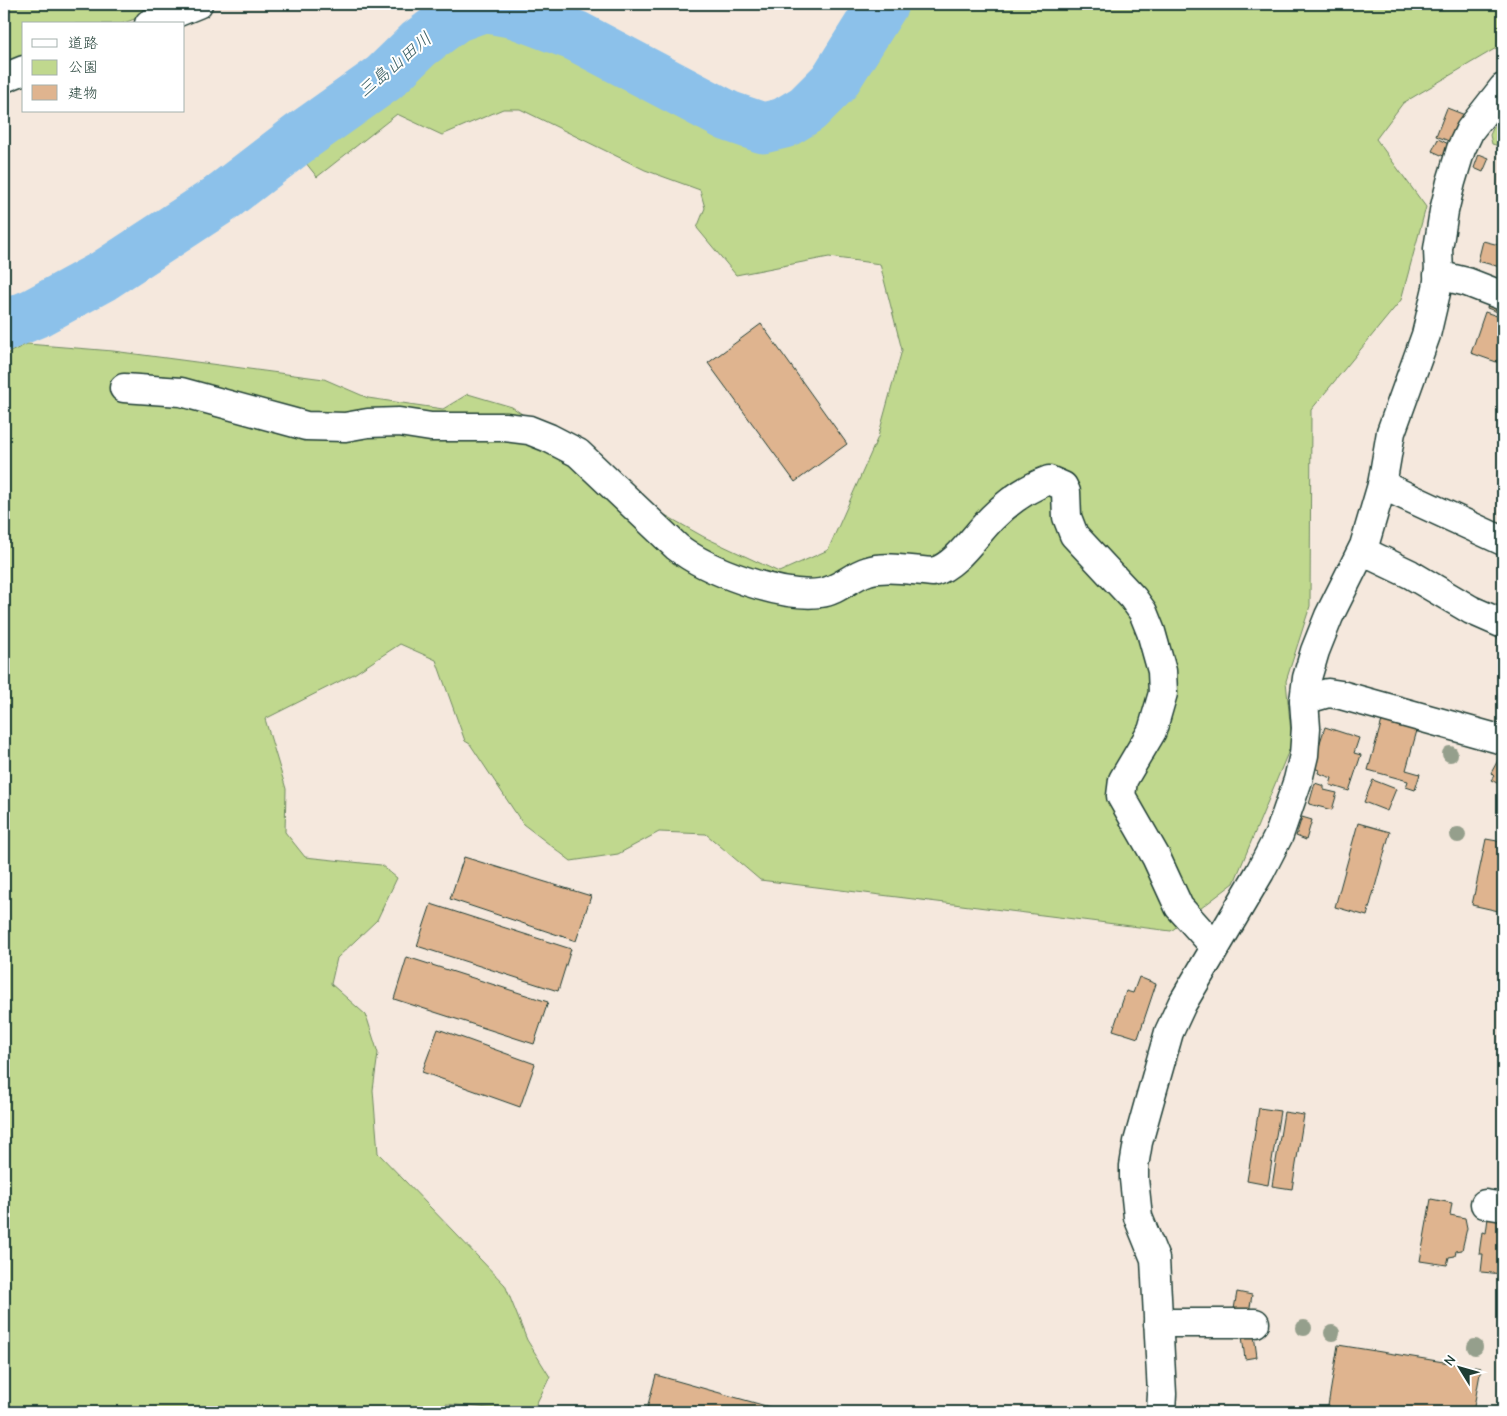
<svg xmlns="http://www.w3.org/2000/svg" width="1507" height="1416" font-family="'Comic Neue','Klee One',sans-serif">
<rect width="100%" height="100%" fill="#f5e8dd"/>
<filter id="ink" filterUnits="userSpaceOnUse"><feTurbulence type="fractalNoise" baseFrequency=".02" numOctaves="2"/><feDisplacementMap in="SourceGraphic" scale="10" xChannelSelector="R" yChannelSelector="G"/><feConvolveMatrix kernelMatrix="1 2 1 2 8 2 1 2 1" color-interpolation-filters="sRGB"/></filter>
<g filter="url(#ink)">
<g fill="#c0d88e" stroke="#708a61">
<polygon points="4,4 175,4 121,24 24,24 24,61 4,69"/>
<polygon points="857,4 1503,4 1503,44 1403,103 1376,139 1426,207 1401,300 1311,410 1310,606 1286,681 1292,743 1234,883 1171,931 760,880 706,834 659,832 618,854 571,861 523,824 470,744 465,741 436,660 400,644 354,674 265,719 286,789 285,832 305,857 381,865 397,878 377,920 337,958 331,984 366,1015 378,1053 373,1090 378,1153 505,1285 527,1340 550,1377 532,1412 446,1404 443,1412 4,1412 4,355 27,344 113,351 324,379 368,398 443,409 468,394 512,407 665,515 704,537 779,572 828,550 878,437 902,350 880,264 829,257 736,275 697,228 705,208 700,190 645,170 520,109 503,109 442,135 397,114 317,177 298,153 360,111 444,35 494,13 594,62 689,113 756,142 792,139 842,97 844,30"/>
<polygon points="1503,109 1503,147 1492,144 1490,135 1500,113"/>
</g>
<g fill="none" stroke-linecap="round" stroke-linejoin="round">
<polyline stroke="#8cc1ea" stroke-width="51" points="4,326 35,313 103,276 219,200 301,137 384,78 419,44 455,17 482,7 515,13 576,36 728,116 763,128 784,123 807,109 834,82 883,4"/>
</g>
<g fill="#dfb48f" stroke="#1f3d34">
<polygon points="1447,108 1465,115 1454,143 1436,136"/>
<polygon points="1438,139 1453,146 1448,158 1432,151"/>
<polygon points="1479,154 1489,158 1483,172 1474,168"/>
<polygon points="1483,241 1503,246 1500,267 1478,261"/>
<polygon points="1489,301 1503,306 1503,314 1487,308"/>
<polygon points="1485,312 1503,318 1502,364 1471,353"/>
<polygon points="761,324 847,444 795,482 708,363"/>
<polygon points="1383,717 1418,727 1406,770 1420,774 1415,790 1406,787 1408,781 1368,770"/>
<polygon points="1325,727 1359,738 1354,753 1361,755 1349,791 1330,785 1332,778 1318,773 1319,770 1312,767"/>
<polygon points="1503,751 1503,786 1491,780 1494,776 1491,773"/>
<polygon points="1373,780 1396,789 1387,811 1364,802"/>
<polygon points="1315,783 1324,786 1324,790 1337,793 1332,810 1309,804"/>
<polygon points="1302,817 1312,820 1306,840 1296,836"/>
<polygon points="1358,823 1390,832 1367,916 1335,907"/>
<polygon points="1486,839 1503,842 1503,912 1472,905"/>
<polygon points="464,857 591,896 576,941 450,899"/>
<polygon points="431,904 571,949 558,991 417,946"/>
<polygon points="407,957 548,1002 534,1044 394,999"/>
<polygon points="1139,977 1156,984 1138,1038 1113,1030 1126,991 1133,993"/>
<polygon points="438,1029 535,1064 520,1107 422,1072"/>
<polygon points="1259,1108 1280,1111 1268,1185 1247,1181"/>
<polygon points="1284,1112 1304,1115 1292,1189 1272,1186"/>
<polygon points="1431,1199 1452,1203 1450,1215 1465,1218 1467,1228 1462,1250 1456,1251 1455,1256 1449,1257 1447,1265 1420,1261"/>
<polygon points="1488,1218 1503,1220 1503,1274 1481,1272 1483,1254 1479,1254 1482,1232 1486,1233"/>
<polygon points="1237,1292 1252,1295 1249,1313 1234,1309"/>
<polygon points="1254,1335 1257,1357 1245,1359 1242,1336"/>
<polygon points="1338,1345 1481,1368 1473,1412 1327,1412"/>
<polygon points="656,1375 773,1408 771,1412 646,1412"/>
</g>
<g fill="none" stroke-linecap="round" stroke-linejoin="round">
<g stroke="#1f3d34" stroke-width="31">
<g id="minor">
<polyline points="149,24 198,4"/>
<polyline points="4,78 24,70"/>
<polyline points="1438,275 1467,282 1503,296"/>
<path d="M 124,388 L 181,392 L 306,426 L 345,427 L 368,423 L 399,422 L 431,427 L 505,427 L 529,430 L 549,438 L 578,453 L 677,547 C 707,571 781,598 820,593 C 838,591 851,576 868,571 C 886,565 914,571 933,572 C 956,566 975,535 992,518 C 1009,501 1027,488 1049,480 L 1063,486 L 1066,492 L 1067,517 L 1074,535 L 1133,598 L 1143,612 L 1151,632 L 1162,671 L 1163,693 L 1152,731 L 1123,780 L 1121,796 L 1156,857 L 1179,907 L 1215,947"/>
<polyline points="1382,485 1503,541"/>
<polyline points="1362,551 1410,574 1471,610 1503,624"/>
<polyline points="1304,700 1328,693 1341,695 1503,740"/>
<polyline points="1485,1204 1503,1207"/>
<polyline points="1158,1323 1255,1323"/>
<polyline points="1161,1412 1162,1394 1155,1259 1138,1217 1134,1179 1134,1166 1138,1142 1150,1099 1169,1032 1182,1004 1260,872 1279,835 1298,780 1304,755 1306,728 1304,701 1307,678 1315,651 1329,616 1364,546 1382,485 1391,432 1426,335 1437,288 1439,273 1438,249 1444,211 1451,182 1461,149 1470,130 1503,88"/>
</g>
</g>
<use href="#minor" stroke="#fff" stroke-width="28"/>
</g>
<g fill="#959f8c">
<circle cx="1450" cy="754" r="8"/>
<circle cx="1458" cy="835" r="8"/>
<circle cx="1304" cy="1328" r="8"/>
<circle cx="1332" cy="1333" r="8"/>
<circle cx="1475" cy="1347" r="8"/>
</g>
</g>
<g text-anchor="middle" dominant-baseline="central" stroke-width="4" stroke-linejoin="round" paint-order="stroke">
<g font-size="18" font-style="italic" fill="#3a5e62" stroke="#fff">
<text transform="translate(395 65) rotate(-40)">三島山田川</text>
</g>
</g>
<rect width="1507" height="1416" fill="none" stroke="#fff" stroke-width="20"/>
<rect x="10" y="10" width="1487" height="1396" fill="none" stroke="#1f3d34" stroke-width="2" filter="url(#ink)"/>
<rect x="22" y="22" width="162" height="90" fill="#ffffff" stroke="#a5b1ae"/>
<rect x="32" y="39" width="25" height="8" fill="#ffffff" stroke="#a5b1ae"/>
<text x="68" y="48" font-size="15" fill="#1f3d34">道路</text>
<rect x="32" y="60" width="25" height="15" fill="#c0d88e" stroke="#a5b1ae"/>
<text x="68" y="72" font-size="15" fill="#1f3d34">公園</text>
<rect x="32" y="85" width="25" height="15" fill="#dfb48f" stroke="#a5b1ae"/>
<text x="68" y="98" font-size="15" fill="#1f3d34">建物</text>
<g transform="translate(1460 1368) rotate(307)" stroke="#ffffff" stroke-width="4" paint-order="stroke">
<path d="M0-4L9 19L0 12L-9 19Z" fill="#1f3d34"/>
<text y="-8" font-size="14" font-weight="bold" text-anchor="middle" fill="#1f3d34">N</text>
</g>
</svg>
